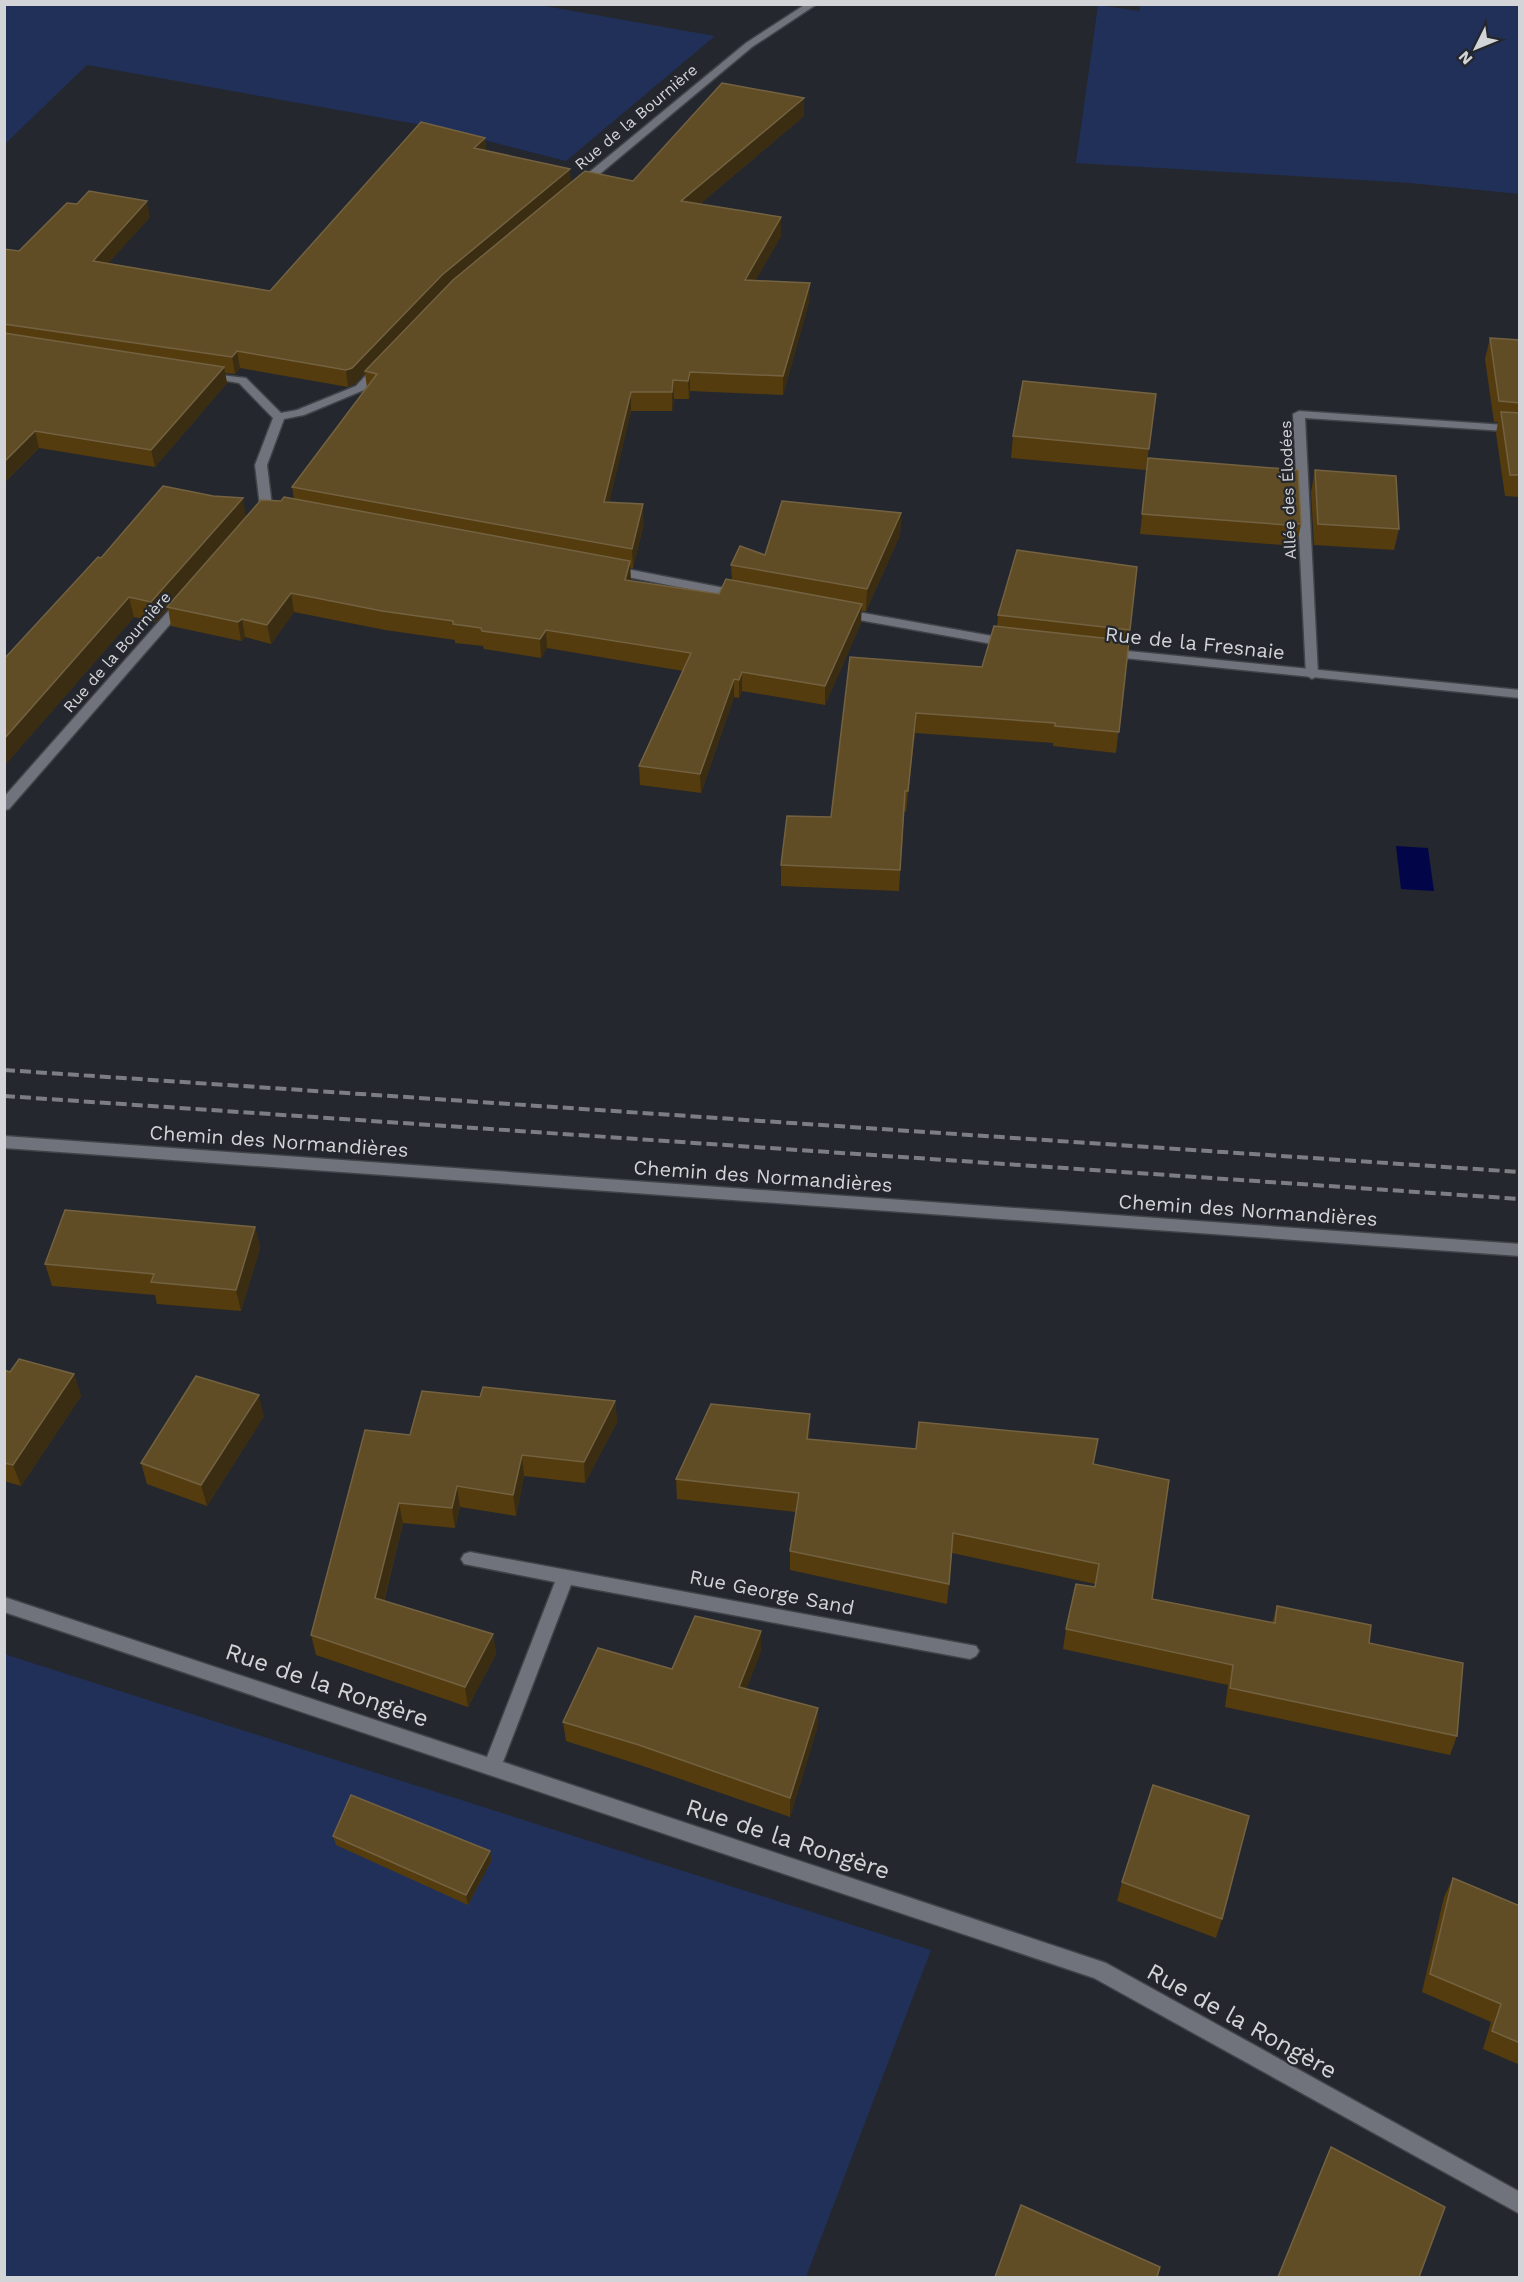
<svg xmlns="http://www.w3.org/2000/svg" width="1524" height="2282" font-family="'Work Sans',sans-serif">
<rect width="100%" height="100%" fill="#24272d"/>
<g fill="#213058">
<polygon points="5,5 539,5 715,36 566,161 433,127 87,65 5,144"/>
<polygon points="1141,5 1519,5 1519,194 1410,183 1076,163 1098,5 1139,11"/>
<polygon points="4,1654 931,1950 806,2277 5,2277"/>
</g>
<polygon fill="#020648" points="1396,846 1428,848 1434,891 1401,889"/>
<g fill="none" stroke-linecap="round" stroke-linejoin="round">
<g stroke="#404348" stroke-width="3">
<polygon id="service" points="1299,411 1520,426 1520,432 1305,418 1318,675 1312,679 1306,675 1293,414"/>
</g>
<g stroke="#404348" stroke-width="3">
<g id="minor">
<polygon points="806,4 817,4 752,47 583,188 575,188 575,184 746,43"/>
<polygon points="379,364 384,367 364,390 304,415 284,419 267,465 272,506 261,519 253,519 251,517 260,506 255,465 273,418 239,383 203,377 203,373 246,378 281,413 297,410 356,386 375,365"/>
<polygon points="611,566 740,591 746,595 740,599 607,573 605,570"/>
<polygon points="182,599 188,603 186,606 9,809 4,810 4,797 178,600"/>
<polygon points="841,609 1009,639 1015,643 1009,647 837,616 835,613"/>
<polygon points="1108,649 1520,690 1520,698 1104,656 1102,653 1104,650"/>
<polygon points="4,1136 1520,1244 1520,1256 4,1148"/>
<polygon points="470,1552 976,1646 979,1651 976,1656 970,1659 571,1585 503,1762 1106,1963 1520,2192 1520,2214 1094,1978 4,1612 4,1597 487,1757 555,1582 464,1564 461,1559 464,1554"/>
</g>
</g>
<use href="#service" fill="#70737b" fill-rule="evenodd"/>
<use href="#minor" fill="#70737b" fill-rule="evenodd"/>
<g stroke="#7c7e83" stroke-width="4" stroke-dasharray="11 5" stroke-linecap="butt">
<polyline points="4,1070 1520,1172"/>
<polyline points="4,1096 1520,1199"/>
</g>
</g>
<g fill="#543c0f">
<polygon points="804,98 804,116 700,204 781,217 781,236 755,281 809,302 783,395 690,391 689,399 674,399 672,411 631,411 609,502 644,523 633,568 630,568 630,581 719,594 732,580 731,565 901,513 900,535 866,611 861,611 861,623 825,705 742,691 739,698 734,697 701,793 640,785 639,766 683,671 547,648 541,658 484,649 483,646 455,643 455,640 385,630 294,612 271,644 245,637 241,641 171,626 168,608 155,622 134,617 4,766 4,659 101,558 246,517 281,501 294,499 292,487 367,388 365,373 355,384 348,387 240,368 235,374 225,373 227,383 155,467 39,448 4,483 4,249 19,251 150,217 108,263 270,291 485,138 486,151 571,182 633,181"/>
<polygon points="1490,338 1520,340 1520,497 1505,496 1496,433 1498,422 1494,422 1485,359"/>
<polygon points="1156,394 1146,470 1011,458 1013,436"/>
<polygon points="1315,470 1399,529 1394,550 1314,545 1311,492"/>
<polygon points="1146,478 1301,524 1297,544 1283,543 1283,545 1140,534"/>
<polygon points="1137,567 1116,753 1053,746 1053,743 915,733 906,812 904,811 899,891 781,886 781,865 831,817 850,657 982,667 997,627 998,615"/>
<polygon points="255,1227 260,1248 241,1311 157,1304 155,1295 52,1286 45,1264"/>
<polygon points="4,1370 10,1372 74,1374 81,1396 21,1486 4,1481"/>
<polygon points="615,1401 617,1422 585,1483 524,1476 516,1516 460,1507 455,1528 403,1523 384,1601 493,1634 496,1654 468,1707 316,1655 311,1635 410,1435"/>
<polygon points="264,1416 207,1506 147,1484 141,1463"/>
<polygon points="810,1434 809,1439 916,1449 1094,1464 1152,1599 1272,1623 1277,1606 1369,1643 1457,1736 1450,1755 1225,1707 1228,1685 1063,1649 1066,1629 1095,1587 1095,1584 952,1553 947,1604 790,1570 790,1551 796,1512 677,1499 676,1479"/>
<polygon points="761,1651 746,1689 818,1708 817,1728 790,1817 640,1765 566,1741 563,1722 672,1669"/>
<polygon points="333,1836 490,1851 491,1861 468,1905 336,1845"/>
<polygon points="1453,1878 1520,1906 1520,2065 1483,2049 1491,2022 1422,1992 1444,1897"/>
<polygon points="1122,1882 1222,1919 1216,1938 1117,1901"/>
<polygon points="1331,2147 1419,2277 1278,2277"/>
</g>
<g fill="#3b2d12">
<polygon points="804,98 804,116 682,219 681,201"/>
<polygon points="485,138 487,154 474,148"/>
<polygon points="570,169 571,185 365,371 365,373 355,384 348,387 346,370 442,275"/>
<polygon points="147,201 150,217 96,277 93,261"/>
<polygon points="781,217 781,236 745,299 745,280"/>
<polygon points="810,283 809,302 783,395 783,376"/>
<polygon points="237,351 240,368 235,374 232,357"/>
<polygon points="224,367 227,383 155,467 151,450"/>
<polygon points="690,372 690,391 689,399 688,381"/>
<polygon points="673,380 674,399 672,411 672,392"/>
<polygon points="631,392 631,411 605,521 604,502"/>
<polygon points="35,431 39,448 4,483 4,462"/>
<polygon points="243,498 246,518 155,622 151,602"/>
<polygon points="643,504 644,523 633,568 632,549"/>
<polygon points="901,513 900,535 866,611 867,589"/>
<polygon points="630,561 631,580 626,599 625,580"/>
<polygon points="291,593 294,612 271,644 267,625"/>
<polygon points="129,597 134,617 4,766 4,739"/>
<polygon points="862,604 861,623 825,705 825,686"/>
<polygon points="242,619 245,637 241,641 238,622"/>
<polygon points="546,630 547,648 541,658 540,639"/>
<polygon points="742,672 742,691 739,698 739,680"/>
<polygon points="734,679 734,697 701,793 700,774"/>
<polygon points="916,713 915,733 906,812 908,791"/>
<polygon points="255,1227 260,1248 241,1311 236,1290"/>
<polygon points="74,1374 81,1396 21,1486 13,1465"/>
<polygon points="259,1395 264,1416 207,1506 201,1485"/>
<polygon points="615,1401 617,1422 585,1483 584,1462"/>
<polygon points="810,1414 810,1434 806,1459 807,1439"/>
<polygon points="522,1455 524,1476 516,1516 513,1495"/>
<polygon points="457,1486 460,1507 455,1528 452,1508"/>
<polygon points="399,1503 403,1523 379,1618 375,1598"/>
<polygon points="761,1631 761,1651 739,1706 739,1687"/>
<polygon points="493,1634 496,1654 468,1707 465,1687"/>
<polygon points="818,1708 817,1728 790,1817 790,1798"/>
<polygon points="490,1851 491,1861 468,1905 466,1895"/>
</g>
<g fill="#614d25" stroke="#736241" stroke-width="1.5">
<polygon points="722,83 804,98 681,201 781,217 745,280 810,283 783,376 690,372 688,381 673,380 672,392 631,392 604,502 643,504 632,549 292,487 377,374 365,371 453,280 585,171 633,181"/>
<polygon points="421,122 485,138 474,148 570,169 442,275 352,368 346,370 237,351 232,357 4,324 4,249 19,251 67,203 77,204 89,191 147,201 93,261 270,291"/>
<polygon points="4,333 224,367 151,450 35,431 4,462"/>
<polygon points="1490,338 1520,340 1520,403 1499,401"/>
<polygon points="1023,381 1156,394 1149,449 1013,436"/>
<polygon points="1501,412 1520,413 1520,475 1510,475"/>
<polygon points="1148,458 1298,470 1301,524 1287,523 1287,525 1142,514"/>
<polygon points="1315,470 1396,476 1399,529 1318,524"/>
<polygon points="163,486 213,496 243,498 151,602 129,597 4,739 4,659 98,557 101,558"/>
<polygon points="284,497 630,561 625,580 719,594 726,579 862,604 825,686 742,672 739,680 734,679 700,774 639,766 691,653 546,630 540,639 482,631 481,628 453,624 453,621 382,611 291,593 267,625 242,619 238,622 167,607 261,500 281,501"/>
<polygon points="782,501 901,513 867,589 731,565 740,546 765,555"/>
<polygon points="1017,550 1137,567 1130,630 998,615"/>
<polygon points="994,626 1129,641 1119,732 1055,726 1055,723 916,713 908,791 905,791 900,870 781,865 787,816 831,817 850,657 982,667"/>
<polygon points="65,1210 255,1227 236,1290 151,1282 154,1274 45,1264"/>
<polygon points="19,1359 74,1374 13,1465 4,1463 4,1370 10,1372"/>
<polygon points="196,1376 259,1395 201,1485 141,1463"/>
<polygon points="483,1387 615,1401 584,1462 522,1455 513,1495 457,1486 452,1508 399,1503 375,1598 493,1634 465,1687 311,1635 365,1430 410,1435 422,1391 480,1397"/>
<polygon points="711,1404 810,1414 807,1439 916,1449 919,1422 1098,1439 1093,1464 1169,1480 1152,1599 1275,1623 1277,1606 1371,1625 1369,1643 1463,1663 1457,1736 1230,1688 1233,1665 1066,1629 1076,1584 1095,1587 1099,1564 953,1533 949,1584 790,1551 799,1493 676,1479"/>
<polygon points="695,1616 761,1631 739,1687 818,1708 790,1798 639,1745 563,1722 598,1648 672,1669"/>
<polygon points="1153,1785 1249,1816 1222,1919 1122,1882"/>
<polygon points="351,1795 490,1851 466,1895 333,1836"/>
<polygon points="1453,1878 1520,1906 1520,2043 1492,2031 1501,2004 1430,1974"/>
<polygon points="1331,2147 1445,2207 1419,2277 1278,2277"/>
<polygon points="1021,2205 1160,2267 1157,2277 995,2277"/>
</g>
<g text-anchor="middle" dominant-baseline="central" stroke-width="4.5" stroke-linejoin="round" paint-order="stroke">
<g font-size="16" fill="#d3d4d8" stroke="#24272d">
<text transform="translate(636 117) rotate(-40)">Rue de la Bournière</text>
<text transform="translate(1288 490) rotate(-92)">Allée des Élodées</text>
<text transform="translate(117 652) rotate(-49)">Rue de la Bournière</text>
</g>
<g font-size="20" fill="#d3d4d8" stroke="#24272d">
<text transform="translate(1195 643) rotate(6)">Rue de la Fresnaie</text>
<text transform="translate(279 1141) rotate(4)">Chemin des Normandières</text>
<text transform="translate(763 1176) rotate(4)">Chemin des Normandières</text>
<text transform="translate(1248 1210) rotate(4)">Chemin des Normandières</text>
<text transform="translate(772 1592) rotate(11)">Rue George Sand</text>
</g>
<g font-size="24" fill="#d3d4d8" stroke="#24272d">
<text transform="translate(327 1685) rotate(19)">Rue de la Rongère</text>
<text transform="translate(788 1839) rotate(18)">Rue de la Rongère</text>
<text transform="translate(1242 2021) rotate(29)">Rue de la Rongère</text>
</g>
</g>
<rect width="1524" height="2282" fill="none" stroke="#d3d4d8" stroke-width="12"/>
<g transform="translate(1476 48) rotate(227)" stroke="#24272d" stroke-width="4.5" paint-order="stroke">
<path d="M0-4.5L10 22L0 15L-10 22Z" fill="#d3d4d8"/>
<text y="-9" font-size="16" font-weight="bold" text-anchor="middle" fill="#d3d4d8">N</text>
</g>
</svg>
